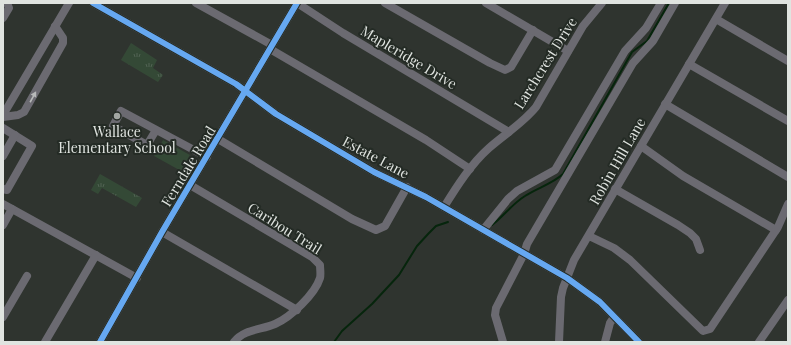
<svg xmlns="http://www.w3.org/2000/svg" width="791" height="345" font-family="'Playfair Display',serif">
<defs>
<pattern id="grass-tufts" width="24" height="20" patternUnits="userSpaceOnUse"><rect width="24" height="20" fill="#344936"/><path d="M3 7l-1-3M5 7V3M7 7l1-3M15 17l-1-3M17 17v-4M19 17l1-3" fill="none" stroke="#516353"/></pattern>
</defs>
<rect width="100%" height="100%" fill="#2f342f"/>
<g fill="url(#grass-tufts)">
<polygon points="131,43 157,60 153,68 163,75 158,82 121,60"/>
<polygon points="100,174 142,198 136,207 102,188 98,194 91,190"/>
</g>
<polygon fill="#344936" points="163,140 190,155 181,171 154,156"/>
<g fill="none" stroke-linecap="round" stroke-linejoin="round">
<g stroke="#06250c" stroke-width="2">
<path d="M 492,225 C 504,216 512,204 525,196 C 537,188 552,184 563,174 L 632,52 L 647,41 L 669,3"/>
<polyline points="334,342 342,331 372,304 399,275 417,246 429,233 436,226 448,222"/>
</g>
<g stroke="#6b6a71" stroke-width="8">
<polyline points="93,3 236,84 276,114 374,172 426,197 567,278 600,302 639,342"/>
<polyline points="196,3 272,45"/>
<polyline points="297,3 343,33 509,132"/>
<polyline points="385,3 490,63 505,70 511,67 533,30"/>
<polyline points="486,3 568,51"/>
<polyline points="3,18 9,8 7,3"/>
<polyline points="716,19 788,61"/>
<polyline points="270,49 426,140 470,169"/>
<polyline points="689,64 788,121"/>
<polyline points="665,104 788,177"/>
<polyline points="3,115 69,3"/>
<polyline points="3,117 18,115 24,112 63,43 63,38 55,26"/>
<polyline points="3,128 32,146 7,190 3,189"/>
<polyline points="156,130 147,145 113,126 121,111 207,157"/>
<polyline points="218,139 352,219 376,230 385,226 407,187"/>
<polyline points="641,146 683,176 776,230"/>
<polyline points="3,156 15,135"/>
<path d="M 190,185 L 312,257 L 320,265 C 320,269 321,274 320,278 C 315,294 291,317 275,324 C 261,330 244,329 234,342"/>
<polyline points="615,189 678,225 690,233 696,239 700,250"/>
<polyline points="3,204 137,278"/>
<path d="M 444,207 C 457,186 471,164 489,148 C 505,134 523,123 536,107 L 583,26 L 602,3"/>
<polyline points="3,225 12,209"/>
<polyline points="483,230 508,199 517,191 555,170 625,51 646,28 661,3"/>
<polyline points="162,232 297,310"/>
<polyline points="589,236 614,248 630,260 703,331 710,329 778,227 788,204"/>
<polyline points="3,317 27,276"/>
<polyline points="45,342 96,255"/>
<polyline points="100,342 162,232 297,3"/>
<polyline points="503,342 495,315 496,308 524,254 527,244 633,63 653,41 675,3"/>
<polyline points="559,342 561,297 563,288 574,260 725,3"/>
<polyline points="605,342 610,323 614,317"/>
<polyline points="759,342 788,300"/>
</g>
<g stroke="#242b25" stroke-width="8">
<g id="cycleway">
<polyline points="93,3 236,84 276,114 374,172 426,197 567,278 600,302 639,342"/>
<polyline points="100,342 162,232 297,3"/>
</g>
</g>
<use href="#cycleway" stroke="#66a8f1" stroke-width="6"/>
</g>
<defs><path id="oneway-solid" d="M-6-.8H1V-3.2L6.5 0L1 3.2V.8H-6Z"/></defs>
<use fill="#b7b9b9" href="#oneway-solid" transform="translate(33 97) rotate(-61)"/>
<circle fill="#a2a6a2" stroke="#242b25" stroke-width="1.5" cx="117" cy="116" r="4"/>
<g text-anchor="middle" dominant-baseline="central" stroke-width="4" stroke-linejoin="round" paint-order="stroke">
<g font-size="14" fill="#e0e4e0" stroke="#242b25">
<text transform="translate(409 57) rotate(31)">Mapleridge Drive</text>
<text transform="translate(545 63) rotate(-58)">Larchcrest Drive</text>
<text transform="translate(376 157) rotate(28)">Estate Lane</text>
<text transform="translate(617 161) rotate(-60)">Robin Hill Lane</text>
<text transform="translate(188 166) rotate(-59)">Ferndale Road</text>
<text transform="translate(285 228) rotate(32)">Caribou Trail</text>
</g>
<g font-size="14" fill="#e0e4e0" stroke="#242b25">
<text x="117" y="131">Wallace<tspan x="117" dy="16">Elementary School</tspan></text>
</g>
</g>
<rect width="791" height="345" fill="none" stroke="#e0e4e0" stroke-width="8"/>
</svg>
